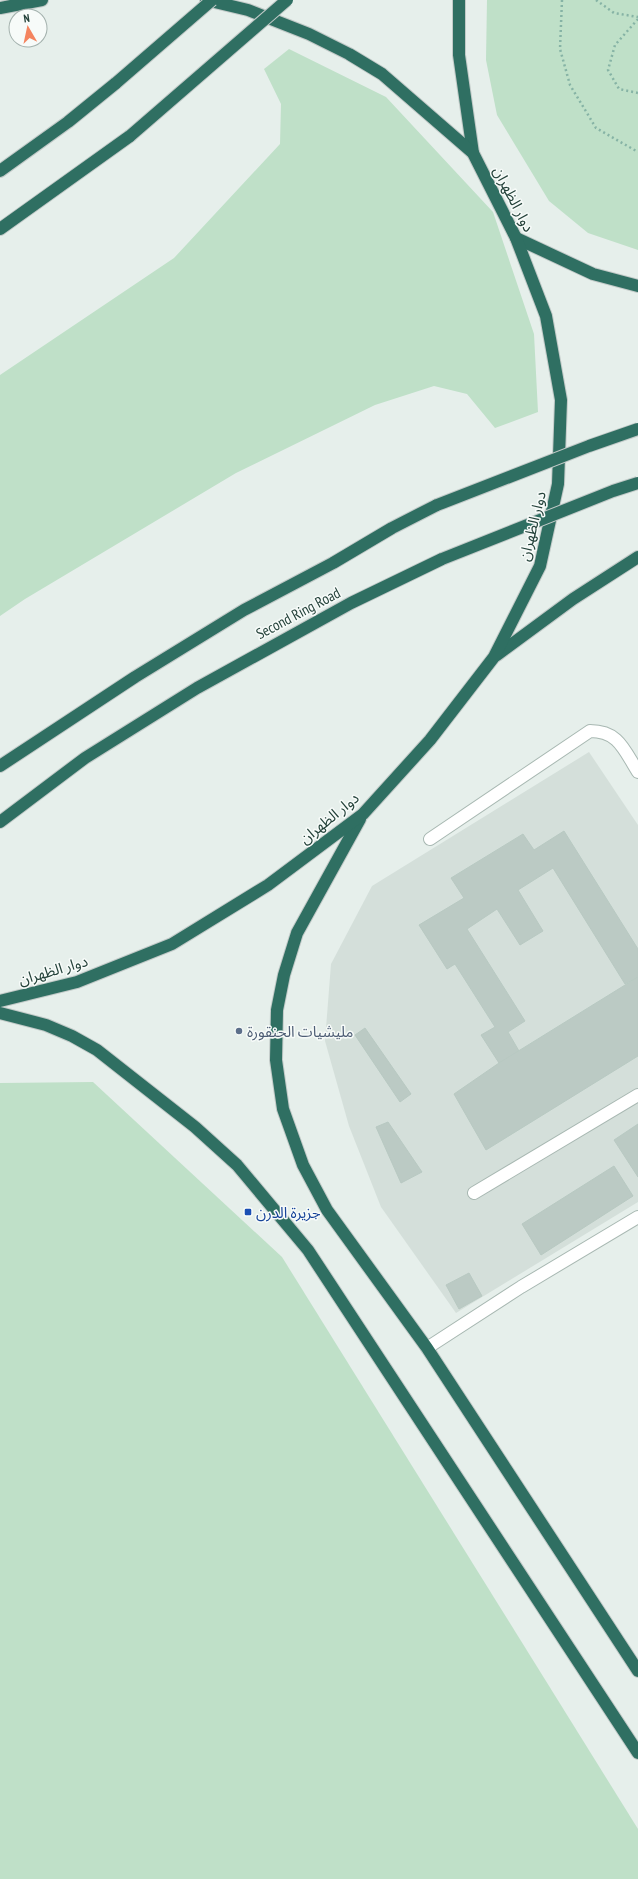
<svg xmlns="http://www.w3.org/2000/svg" width="638" height="1879" font-family="'PT Sans Narrow','Noto Sans Arabic',sans-serif">
<rect width="100%" height="100%" fill="#e6efeb"/>
<polygon fill="#d4dfda" points="589,752 638,825 638,1202 456,1313 381,1207 349,1126 325,1041 331,964 372,886"/>
<g fill="#bfe0c8">
<polygon points="487,0 638,0 638,250 588,233 549,201 497,115 486,60"/>
<polygon points="289,49 386,97 493,212 534,334 538,412 495,428 467,394 434,386 375,405 236,473 25,599 0,616 0,375 174,258 280,144 281,104 264,69"/>
<polygon points="93,1082 282,1257 638,1829 638,1879 0,1879 0,1083"/>
</g>
<g fill="#bbcac4" stroke="#b8c9c2">
<polygon points="564,831 638,949 638,977 625,984 553,868 518,890 543,931 520,945 497,909 467,929 525,1021 508,1032 519,1051 499,1063 481,1035 495,1027 455,964 447,969 419,925 464,898 451,878 523,834 534,850"/>
<polygon points="638,977 638,1056 486,1150 454,1094 499,1063"/>
<polygon points="365,1028 411,1094 400,1102 355,1035"/>
<polygon points="388,1122 422,1172 401,1183 376,1127"/>
<polygon points="638,1124 638,1177 614,1140"/>
<polygon points="614,1166 633,1196 541,1255 522,1224"/>
<polygon points="469,1273 482,1296 459,1309 446,1285"/>
</g>
<g fill="none" stroke-linecap="round" stroke-linejoin="round">
<g stroke="#a8b8b2" stroke-width="14">
<g id="street">
<path d="M 430,839 L 590,731 C 619,731 624,750 638,772"/>
<polyline points="474,1193 638,1095"/>
<polyline points="427,1348 521,1287 638,1217"/>
</g>
</g>
<g stroke="#c2cac8" stroke-width="14">
<g id="highway">
<polyline points="459,0 459,55 473,153"/>
<polyline points="0,8 42,0"/>
<polyline points="0,171 68,122 116,83"/>
<polyline points="0,229 130,136"/>
<polyline points="516,238 593,274 638,286"/>
<polyline points="497,655 573,599 638,557"/>
<polyline points="0,766 135,677 244,610 333,563 392,528 437,505"/>
<polyline points="360,819 297,933 284,975 277,1010 276,1060 283,1109 303,1165 327,1210 427,1348 638,1671"/>
<polyline points="0,822 85,758 197,688 351,603 442,559"/>
<polyline points="0,1001 77,982 172,944 268,885 363,814 430,740 494,657 540,566 558,484 561,400 546,316 516,238 473,153 382,74 349,54 309,34 248,10 206,0"/>
<polyline points="0,1013 46,1025 72,1036 97,1050 195,1127 237,1165 308,1250 638,1753"/>
</g>
</g>
<g stroke="#86b3a5" stroke-width="2.5" stroke-dasharray="2 3" stroke-linecap="butt">
<polyline points="562,0 560,49 570,85 596,128 638,152"/>
<polyline points="596,0 614,13 638,17"/>
<polyline points="638,19 615,45 608,70 619,89 638,93"/>
</g>
<use href="#street" stroke="#fff" stroke-width="12"/>
<use href="#highway" stroke="#2f6f62" stroke-width="12"/>
<g stroke="#c2cac8" stroke-width="14" stroke-linecap="butt">
<g id="highway-bridge">
<polyline points="116,83 212,0"/>
<polyline points="130,136 287,0"/>
<polyline points="437,505 589,446 638,429"/>
<polyline points="442,559 613,491 638,483"/>
</g>
</g>
<use href="#highway-bridge" stroke="#2f6f62" stroke-width="12"/>
</g>
<circle fill="#5c6f8a" stroke="#f7fbf9" stroke-width="1.5" cx="239" cy="1031" r="4"/>
<rect fill="#1a4fb4" stroke="#f7fbf9" stroke-width="1.5" x="244" y="1208" width="8" height="8" rx="2"/>
<g text-anchor="middle" dominant-baseline="central" stroke-width="3" stroke-linejoin="round" paint-order="stroke">
<g font-size="15" fill="#24423a" stroke="#f7fbf9">
<text transform="translate(514 199) rotate(63)">دوار الظهران</text>
<text transform="translate(532 526) rotate(-76)">دوار الظهران</text>
<text transform="translate(298 613) rotate(-28)">Second Ring Road</text>
<text transform="translate(329 818) rotate(-39)">دوار الظهران</text>
<text transform="translate(53 970) rotate(-16)">دوار الظهران</text>
</g>
<g font-size="15" fill="#4e5e75" stroke="#f7fbf9" text-anchor="start">
<text x="247" y="1031">مليشيات الحنقورة</text>
</g>
<g font-size="15" fill="#164399" stroke="#f7fbf9" text-anchor="start">
<text x="256" y="1212">جزيرة الدرن</text>
</g>
</g>
<g transform="translate(28 28) rotate(351)"><circle r="19" fill="#f7fbf9" stroke="#a3b1ad"/>
<path d="M0-3L7 15L0 10L-7 15Z" fill="#f4845f"/>
<text y="-6" font-size="11" font-weight="bold" text-anchor="middle" fill="#24423a">N</text>
</g>
</svg>
